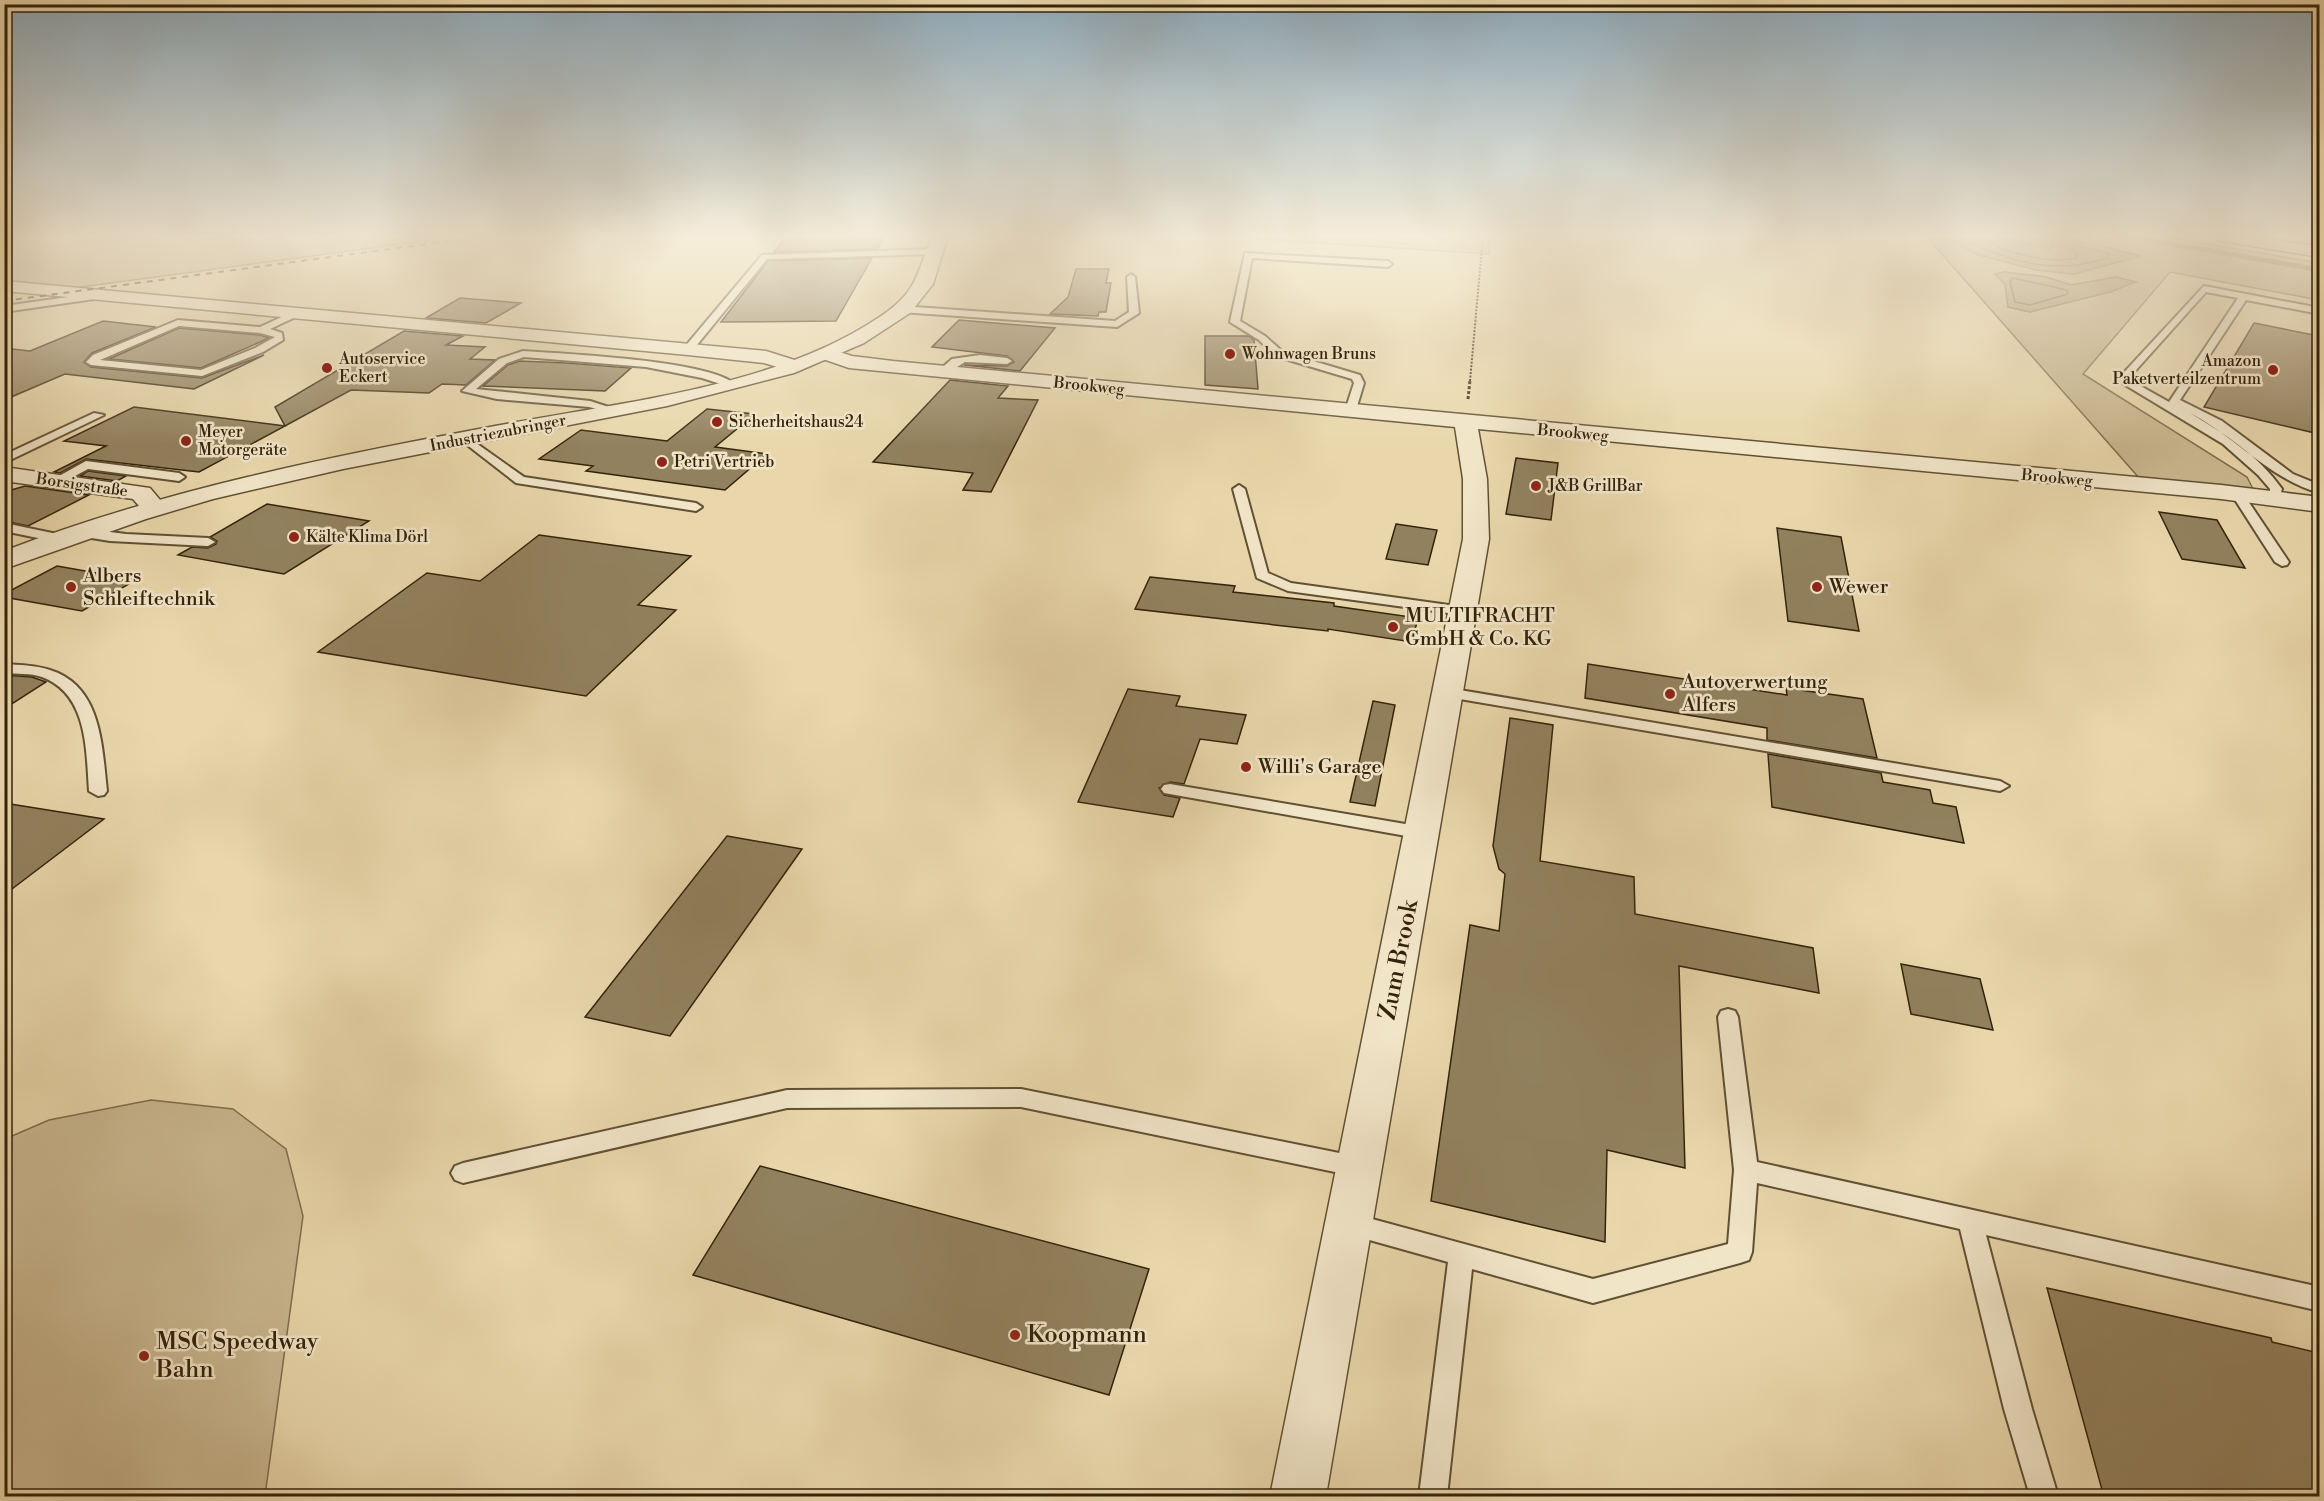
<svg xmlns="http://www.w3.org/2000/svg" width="2324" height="1501" font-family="'Libre Bodoni',serif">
<rect width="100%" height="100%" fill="#e9d7ab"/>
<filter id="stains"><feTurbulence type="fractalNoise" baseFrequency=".00333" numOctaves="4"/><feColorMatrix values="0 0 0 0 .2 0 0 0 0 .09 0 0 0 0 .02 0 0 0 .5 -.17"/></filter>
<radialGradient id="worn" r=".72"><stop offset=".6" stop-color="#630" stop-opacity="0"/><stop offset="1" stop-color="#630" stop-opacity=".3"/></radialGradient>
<g fill="#cab890" stroke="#7f6e4e" stroke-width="1.5" fill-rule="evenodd">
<polygon points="4,236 460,236 74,288 5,282"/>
<polygon points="1212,236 1344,236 1407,244 1410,240 1378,236 1490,236 1489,254"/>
<path d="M 1926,236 L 1944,236 L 1979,255 L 2080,271 L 2140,256 L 2059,236 L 2161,236 L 2319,263 L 2319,300 L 2170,272 L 2083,374 L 2247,477 L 2254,491 L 2140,479 ZM 2004,272 L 2046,277 L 2071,285 L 2116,277 L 2135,282 L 2030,312 L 2008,307 Z"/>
<polygon points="2254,236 2319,236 2319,246 2259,237"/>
<polygon points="151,1100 233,1109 286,1149 303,1216 265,1496 5,1496 5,1139 49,1120"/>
</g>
<g fill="#ab9a75" stroke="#7b6a4b" stroke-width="1.5">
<polygon points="1944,236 2059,236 2141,256 2074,274 2036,270 1979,255"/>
<polygon points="2004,272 2046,277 2071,285 2116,277 2136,282 2110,292 2030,312 2008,307 2005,284 1995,274"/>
</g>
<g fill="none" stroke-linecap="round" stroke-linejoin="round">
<g stroke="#705e40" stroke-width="1.5">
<path d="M 1957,236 C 2005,261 2057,277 2109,257 L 2107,253 L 2071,244 L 2067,236"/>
<path d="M 1972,236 C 2002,250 2044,265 2077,258 L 2077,253 L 2063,246 L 2060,236"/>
<polyline points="1994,236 2049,249 2052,246 2051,236"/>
<polygon points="2013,278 2067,290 2068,294 2030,305 2015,302 2010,282"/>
</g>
<polyline stroke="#7b6a4b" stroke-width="5" points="2127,236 2320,270"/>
</g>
<g fill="#92815e" stroke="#34230b" stroke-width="1.5">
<polygon points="787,236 885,236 877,249 774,252"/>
<polygon points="872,258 836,321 721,322 768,261"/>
<polygon points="1076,269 1109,269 1106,283 1111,283 1106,312 1099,312 1098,316 1050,314 1068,297"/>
<polygon points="460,298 521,303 486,323 426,318"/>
<polygon points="959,320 1055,328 1020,371 964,365 1007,366 1014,362 1007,356 932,347"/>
<polygon points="103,321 156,327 92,353 84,362 91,367 202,378 264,355 194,389 65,374 4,400 4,348 30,351"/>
<polygon points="2254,323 2319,336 2319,434 2204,407"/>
<polygon points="179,328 260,335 269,338 201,368 109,359"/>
<polygon points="404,331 463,336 446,345 485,347 470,359 495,360 466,385 442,384 429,393 351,390 285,426 275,407"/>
<polygon points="1205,336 1249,336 1254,340 1258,389 1205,385"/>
<polygon points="520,361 567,363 631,368 605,391 483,386 508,365"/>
<polygon points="950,380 1008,386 998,398 1038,400 991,492 963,490 973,473 873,462"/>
<polygon points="134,407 285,426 199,472 86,459 60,473 54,472 106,446 64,441"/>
<polygon points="707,409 755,414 715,447 767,454 725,490 586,471 593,466 539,459 581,430 667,441"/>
<polygon points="1516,458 1558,463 1551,520 1506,514"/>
<polygon points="88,471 126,476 117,481 80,476"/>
<polygon points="25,486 89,495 28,526 4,521 4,492"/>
<polygon points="267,504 369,521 284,574 178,555 192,547 208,548 216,544 217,541 210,537"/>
<polygon points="2159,512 2217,520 2245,568 2182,559"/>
<polygon points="1396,524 1437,530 1428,565 1386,559"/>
<polygon points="1777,528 1841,537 1859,631 1788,621"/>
<polygon points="539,535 691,556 638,605 676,610 586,696 318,652 427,573 480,581"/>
<polygon points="57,566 136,580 82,611 4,597 4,594"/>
<polygon points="1150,577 1235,586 1233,592 1334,603 1334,606 1418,618 1412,642 1328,629 1328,631 1135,609"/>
<polygon points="1588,664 1787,695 1786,688 1863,699 1877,758 1767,740 1767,728 1585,698"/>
<polygon points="4,675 32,677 46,682 4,709"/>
<polygon points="1128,689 1180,696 1176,706 1246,715 1237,744 1200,739 1184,784 1170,782 1159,788 1164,795 1180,798 1173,817 1078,802"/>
<polygon points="1373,701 1395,705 1375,806 1350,802"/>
<polygon points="1510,718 1553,725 1540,861 1634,877 1635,914 1813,948 1819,993 1679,966 1685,1168 1607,1150 1605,1242 1431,1201 1470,925 1499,931 1505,874 1499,869 1493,846"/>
<polygon points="1768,754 1881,773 1883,782 1930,790 1933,803 1956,807 1964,843 1772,807"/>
<polygon points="4,803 104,819 4,895"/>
<polygon points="727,836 802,849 670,1036 585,1017"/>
<polygon points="1901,964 1980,979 1993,1030 1911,1014"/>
<polygon points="760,1166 1149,1269 1109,1395 693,1275"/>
<polygon points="2047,1288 2271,1338 2272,1342 2319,1353 2319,1497 2104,1497"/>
</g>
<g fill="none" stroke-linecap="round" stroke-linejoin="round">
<g stroke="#615033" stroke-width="4">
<g id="service">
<polygon points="934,249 937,254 767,259 692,351 683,349 762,255"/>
<polygon points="1245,253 1388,261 1392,264 1388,267 1252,258 1240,321 1265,336 1283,352 1360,375 1364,383 1355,413 1345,411 1354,383 1352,379 1275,356 1259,340 1230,322"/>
<polygon points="1131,274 1135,277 1139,313 1117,327 901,312 896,309 901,306 1115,321 1129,312 1127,277"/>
<path d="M 2204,286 L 2320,308 L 2320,314 L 2246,300 L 2180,400 L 2222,421 L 2293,474 L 2320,485 L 2320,493 C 2269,479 2235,436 2190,413 C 2225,434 2258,455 2282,489 L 2278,502 L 2270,502 L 2270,489 L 2258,475 L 2223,444 L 2117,380 ZM 2206,292 L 2238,298 L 2169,402 L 2128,379 Z"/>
<polygon points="105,292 110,295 108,297 4,312 4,306"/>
<path d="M 299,309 L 304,312 L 302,314 L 270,329 L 282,333 L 283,340 L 263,352 L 202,376 L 91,365 L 86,362 L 93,355 L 178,320 L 260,327 ZM 179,326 L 260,333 L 275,337 L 255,348 L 201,370 L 100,360 Z"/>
<path d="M 523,351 C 565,354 707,360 735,384 L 730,387 L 702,378 L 646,367 L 524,357 L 507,363 L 476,389 L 590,401 L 618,410 L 612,413 L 589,407 L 497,399 L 462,391 L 499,359 Z"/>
<polygon points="980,355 1007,358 1012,361 1007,364 965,362 946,374 937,372 952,359"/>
<polygon points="94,413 104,415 4,463 4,455"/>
<polygon points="466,436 524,477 696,503 702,507 696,511 516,483 462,441 460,439"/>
<polygon points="86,461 179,473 185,477 179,481 88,469 60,484 56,485 50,481"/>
<polygon points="1239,485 1245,489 1268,573 1291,583 1463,607 1470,611 1463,615 1288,591 1257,578 1233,489"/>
<polygon points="2238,491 2242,492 2289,562 2287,565 2282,566 2275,562 2232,495"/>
<polygon points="4,523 62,535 64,538 57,542 4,531"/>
<polygon points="78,528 126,534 208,538 215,542 208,546 110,541 73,535 72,532"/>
<path d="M 4,664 C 20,665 35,665 50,670 C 102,686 102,747 107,791 L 104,795 L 98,796 L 89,791 C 86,750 88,694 42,677 C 30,673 17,674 4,673 Z"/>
<polygon points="1448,688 2000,781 2009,786 2000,791 1442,696 1440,693"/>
<polygon points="1170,784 1423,827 1432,833 1423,839 1164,793 1161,789 1164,785"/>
<polygon points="1728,1009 1735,1011 1738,1017 1757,1162 2320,1287 2320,1311 1986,1235 2032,1409 2058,1496 2030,1496 2004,1409 1960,1229 1757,1183 1752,1252 1749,1260 1740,1263 1593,1303 1472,1269 1447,1496 1419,1496 1448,1262 1341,1232 1338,1224 1341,1216 1350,1213 1593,1279 1728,1244 1734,1170 1718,1017 1721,1011"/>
<polygon points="1021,1089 1359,1157 1367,1160 1371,1167 1367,1174 1359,1177 1021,1107 787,1108 463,1183 455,1180 451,1173 455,1166 463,1163 787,1090"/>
</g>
</g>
<g stroke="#615033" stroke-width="3">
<g id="minor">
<polygon points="4,281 766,351 801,362 804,366 801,370 794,372 764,363 688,355 4,291"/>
<polygon points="827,348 852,356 893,361 2221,485 2320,497 2320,512 2221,499 1478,429 1487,479 1489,539 1326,1496 1270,1496 1463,539 1463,479 1455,427 849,368 820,358 817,354 820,350"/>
<path d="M 4,467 L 150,488 L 166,507 L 162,512 C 147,516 142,510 133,499 L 4,481 Z"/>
</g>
</g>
<g stroke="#615033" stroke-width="3">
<path id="tertiary" d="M 932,236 L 948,236 L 933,284 L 910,313 L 864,343 L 794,373 L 667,406 L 343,469 L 213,499 L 146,519 L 4,569 L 4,551 C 163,490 328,457 495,426 C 616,403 774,388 878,318 C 917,293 916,276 932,236 Z"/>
</g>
<g stroke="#34230b" stroke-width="3">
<polygon id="trunk" points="2213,236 2250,236 2320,247 2320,257 2221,241"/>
</g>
<polyline stroke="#34230b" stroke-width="2" stroke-dasharray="2 1.5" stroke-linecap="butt" points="1470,381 1483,236"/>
<polyline stroke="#34230b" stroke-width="3" stroke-dasharray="3 2" stroke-linecap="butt" points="1468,399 1470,380"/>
<use href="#service" fill="#f1e5c8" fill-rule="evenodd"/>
<use href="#minor" fill="#f1e5c8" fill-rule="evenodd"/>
<use href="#tertiary" fill="#f1e5c8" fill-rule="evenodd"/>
<use href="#trunk" fill="#e9d7ab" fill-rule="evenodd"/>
<polyline stroke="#34230b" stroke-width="2" stroke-dasharray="6 6" stroke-linecap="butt" points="4,301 486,236"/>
</g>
<linearGradient id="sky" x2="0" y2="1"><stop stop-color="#8faaba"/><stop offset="0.53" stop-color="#f5edd9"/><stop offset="1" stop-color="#f5edd9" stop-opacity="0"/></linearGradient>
<rect width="2324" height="446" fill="url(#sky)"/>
<g fill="#8f2418" stroke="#f1e5c8" stroke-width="2">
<circle cx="1230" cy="354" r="6"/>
<circle cx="327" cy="368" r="6"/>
<circle cx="2273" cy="370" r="6"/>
<circle cx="717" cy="422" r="6"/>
<circle cx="186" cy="441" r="6"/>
<circle cx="662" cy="462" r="6"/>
<circle cx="1536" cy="486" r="6"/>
<circle cx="294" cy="537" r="6"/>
<circle cx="71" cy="587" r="6"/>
<circle cx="1817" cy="587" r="6"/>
<circle cx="1393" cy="627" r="6"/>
<circle cx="1670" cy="694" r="6"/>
<circle cx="1246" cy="767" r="6"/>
<circle cx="1015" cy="1335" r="6"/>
<circle cx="144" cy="1356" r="6"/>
</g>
<g text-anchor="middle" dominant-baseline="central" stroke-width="5" stroke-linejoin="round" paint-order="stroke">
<g font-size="16" fill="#34230b" stroke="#f1e5c8" text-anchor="start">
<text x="1242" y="354">Wohnwagen Bruns</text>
<text x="339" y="359">Autoservice<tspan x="339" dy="18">Eckert</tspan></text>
<text x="2261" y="361" text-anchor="end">Amazon<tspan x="2261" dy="18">Paketverteilzentrum</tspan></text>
<text x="729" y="422">Sicherheitshaus24</text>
<text x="198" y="432">Meyer<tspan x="198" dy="18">Motorgeräte</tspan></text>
<text x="674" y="462">Petri Vertrieb</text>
<text x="1548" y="486">J&amp;B GrillBar</text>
<text x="306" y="537">Kälte Klima Dörl</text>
</g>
<g font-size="16" fill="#34230b" stroke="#f1e5c8">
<text transform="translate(1089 386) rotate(6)">Brookweg</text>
<text transform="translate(498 433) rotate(-11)">Industriezubringer</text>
<text transform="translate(1573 433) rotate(5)">Brookweg</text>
<text transform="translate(2057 478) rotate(5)">Brookweg</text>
<text transform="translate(82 485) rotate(8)">Borsigstraße</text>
</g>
<g font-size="20" fill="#34230b" stroke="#f1e5c8" text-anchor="start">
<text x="83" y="576">Albers<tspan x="83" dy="23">Schleiftechnik</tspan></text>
<text x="1829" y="587">Wewer</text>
<text x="1405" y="616">MULTIFRACHT<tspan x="1405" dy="23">GmbH &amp; Co. KG</tspan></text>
<text x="1682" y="682">Autoverwertung<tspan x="1682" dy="23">Alfers</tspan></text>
<text x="1258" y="767">Willi's Garage</text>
</g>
<g font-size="24" fill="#34230b" stroke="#f1e5c8">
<text transform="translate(1399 960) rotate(-79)">Zum Brook</text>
</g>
<g font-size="24" fill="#34230b" stroke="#f1e5c8" text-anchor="start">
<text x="1027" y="1335">Koopmann</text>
<text x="156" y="1342">MSC Speedway<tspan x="156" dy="28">Bahn</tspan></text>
</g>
</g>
<rect width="2324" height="1501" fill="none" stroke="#e9d7ab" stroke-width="24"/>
<rect x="6" y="6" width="2312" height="1489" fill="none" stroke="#34230b" stroke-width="3"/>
<rect x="12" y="12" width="2300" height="1477" fill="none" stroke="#34230b" stroke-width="1.5"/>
<rect width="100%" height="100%" filter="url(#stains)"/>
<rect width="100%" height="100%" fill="url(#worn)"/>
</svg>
